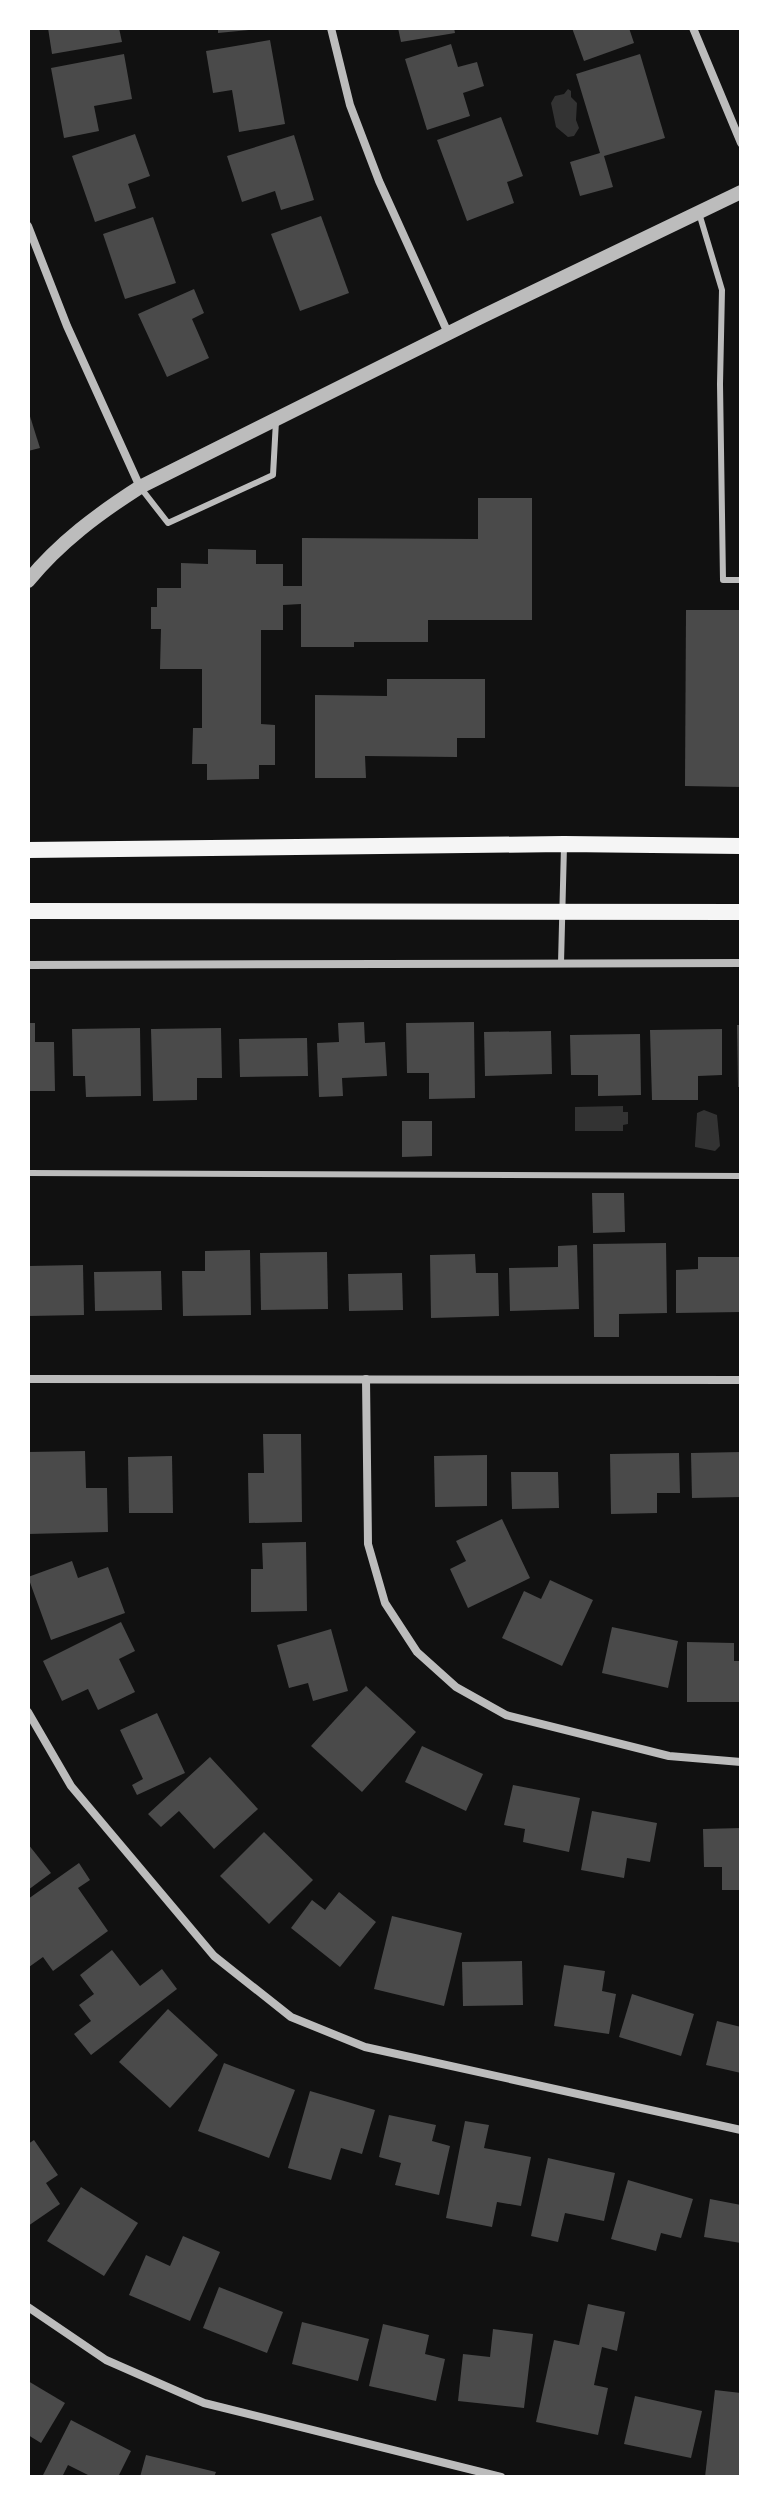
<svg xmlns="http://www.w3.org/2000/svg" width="769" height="2505" font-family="'Fira Sans Condensed',sans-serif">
<rect width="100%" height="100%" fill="#111"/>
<g fill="#333">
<polygon points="568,89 571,91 571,97 577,103 576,120 579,128 574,136 568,137 556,127 551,103 555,96 564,94"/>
<polygon points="623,1106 623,1112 628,1112 628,1124 623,1125 623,1131 575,1131 575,1107"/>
<path d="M 704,1110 L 717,1115 L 720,1146 L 715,1151 L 695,1147 C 695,1144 697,1116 697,1113 Z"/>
</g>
<g fill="#4a4a4a">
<polygon points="48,28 119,28 122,42 52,54"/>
<polygon points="218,28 249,28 249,30 218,33"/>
<polygon points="398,28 454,28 455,33 401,42"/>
<polygon points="572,28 629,28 634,43 584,61"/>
<polygon points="270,40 285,124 239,132 232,90 213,93 206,51"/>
<polygon points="451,44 458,67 477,62 484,86 463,93 470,116 427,130 405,59"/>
<polygon points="124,54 132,99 94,106 99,131 64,138 51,68"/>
<polygon points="640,54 665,138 604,156 613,187 580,196 570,162 600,153 576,74"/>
<polygon points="501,117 523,176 507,182 514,203 467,221 437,140"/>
<polygon points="135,134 150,176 128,184 136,208 95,222 72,156"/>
<polygon points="294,135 314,200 281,210 275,191 242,202 227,156"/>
<polygon points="321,216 349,293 300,311 271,234"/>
<polygon points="153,217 176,283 125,299 103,234"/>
<polygon points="194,289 204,313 192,319 209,358 167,377 138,314"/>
<polygon points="28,410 40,448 28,451"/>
<polygon points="478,498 532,498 532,620 428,620 428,642 354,642 354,647 301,647 301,604 283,605 283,630 261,630 261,724 275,725 275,765 259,765 259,779 207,780 207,764 192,764 193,728 202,728 202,669 160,669 161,629 151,629 151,607 157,607 157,588 181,588 181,563 208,564 208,549 256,550 256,564 283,564 283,586 302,586 302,538 478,539"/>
<polygon points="686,610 741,610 741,787 685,786"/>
<polygon points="387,679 485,679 485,738 457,738 457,757 365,756 366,778 315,778 315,695 387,696"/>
<polygon points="364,1022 365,1043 385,1042 387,1076 342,1078 343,1096 319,1097 317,1043 339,1042 338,1023"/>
<polygon points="474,1022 475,1098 429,1099 429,1073 407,1073 406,1023"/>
<polygon points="28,1023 35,1023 35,1042 54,1042 55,1091 28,1091"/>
<polygon points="737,1025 741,1025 741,1087 738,1087"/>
<polygon points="140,1028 141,1096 86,1097 85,1076 73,1076 72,1029"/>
<polygon points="221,1028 222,1078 197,1078 197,1100 153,1101 151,1029"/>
<polygon points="722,1029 722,1075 698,1076 698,1100 652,1100 650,1030"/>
<polygon points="551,1031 552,1074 485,1076 484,1032"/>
<polygon points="640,1034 641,1095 598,1096 598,1075 571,1075 570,1035"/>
<polygon points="307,1038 308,1076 240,1077 239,1039"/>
<polygon points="402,1121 432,1121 432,1156 402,1157"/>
<polygon points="592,1193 624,1193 625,1232 593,1233"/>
<polygon points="666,1243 667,1313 619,1314 619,1337 594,1337 593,1244"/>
<polygon points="577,1245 579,1309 510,1311 509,1268 558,1267 558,1246"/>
<polygon points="250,1250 251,1315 183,1316 182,1271 205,1271 205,1251"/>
<polygon points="327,1252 328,1309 261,1310 260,1253"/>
<polygon points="475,1254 476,1273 498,1273 499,1316 431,1318 430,1255"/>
<polygon points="698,1257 741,1257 741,1312 676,1313 676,1270 698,1269"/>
<polygon points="83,1265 84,1315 28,1316 28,1266"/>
<polygon points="161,1271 162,1310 95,1311 94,1272"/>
<polygon points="402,1273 403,1310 349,1311 348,1274"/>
<polygon points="263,1434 301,1434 302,1522 249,1523 248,1473 264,1473"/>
<polygon points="85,1451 86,1488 107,1488 108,1532 28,1534 28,1452"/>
<polygon points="741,1452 741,1497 692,1498 691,1453"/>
<polygon points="679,1453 680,1493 657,1493 657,1513 611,1514 610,1454"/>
<polygon points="487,1455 487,1506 435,1507 434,1456"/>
<polygon points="172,1456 173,1513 129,1513 128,1457"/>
<polygon points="511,1472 558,1472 559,1508 512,1509"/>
<polygon points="502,1519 530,1578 468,1608 450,1569 466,1561 456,1541"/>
<polygon points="306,1542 307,1611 251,1612 251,1569 263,1569 262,1543"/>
<polygon points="72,1561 78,1578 108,1567 125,1613 51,1640 28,1577"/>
<polygon points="550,1580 593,1600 562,1666 502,1638 524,1591 541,1599"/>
<polygon points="121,1622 135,1651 119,1659 135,1692 98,1710 88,1689 62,1701 43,1661"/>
<polygon points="612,1627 678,1641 668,1688 602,1673"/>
<polygon points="331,1629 348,1691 313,1701 308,1683 289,1688 277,1645"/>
<polygon points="687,1642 734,1643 734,1661 741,1661 741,1702 687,1702"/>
<polygon points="366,1686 416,1732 362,1792 311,1746"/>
<polygon points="157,1713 185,1773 137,1795 132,1785 143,1779 120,1730"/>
<polygon points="422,1746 483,1774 466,1811 405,1782"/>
<polygon points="210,1757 258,1809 214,1849 179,1811 161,1827 148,1814"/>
<polygon points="513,1785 580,1798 569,1852 523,1842 525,1829 504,1825"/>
<polygon points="592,1811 657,1823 650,1862 627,1858 624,1878 581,1870"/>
<polygon points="741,1828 741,1890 722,1890 722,1867 704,1867 703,1829"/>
<polygon points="264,1832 313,1880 269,1924 220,1876"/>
<polygon points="28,1844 51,1873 28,1890"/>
<polygon points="79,1863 90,1880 78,1888 108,1931 53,1971 43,1957 29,1967 28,1899"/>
<polygon points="339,1892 376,1922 340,1967 291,1928 312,1900 325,1910"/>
<polygon points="392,1916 462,1933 444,2006 374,1989"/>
<polygon points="112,1950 140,1986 162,1969 177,1989 91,2055 74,2034 91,2021 79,2005 94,1994 80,1975"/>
<polygon points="522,1961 523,2005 463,2006 462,1962"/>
<polygon points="564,1965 605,1971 602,1991 616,1994 609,2034 554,2026"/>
<polygon points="632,1994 694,2014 681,2056 619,2037"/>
<polygon points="168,2009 218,2055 170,2108 119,2062"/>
<polygon points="717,2021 741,2027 741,2073 706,2065"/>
<polygon points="224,2063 295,2090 269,2158 198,2131"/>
<polygon points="310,2091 375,2110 362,2154 341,2148 331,2180 288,2168"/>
<polygon points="389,2115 436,2125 432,2141 450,2146 439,2195 395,2185 401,2163 379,2157"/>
<polygon points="465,2121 489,2125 484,2148 531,2157 521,2206 497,2202 492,2227 446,2218"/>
<polygon points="34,2140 58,2175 46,2183 60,2204 28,2226 28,2144"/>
<polygon points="548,2158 615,2173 604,2221 565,2213 558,2242 531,2236"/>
<polygon points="628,2180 693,2199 681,2238 661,2233 656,2251 611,2239"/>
<polygon points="81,2187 138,2223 104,2276 47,2241"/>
<polygon points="710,2199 741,2205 741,2243 704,2237"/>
<polygon points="183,2236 220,2252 190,2321 129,2295 146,2255 170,2266"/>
<polygon points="219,2287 283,2312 267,2353 203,2328"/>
<polygon points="588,2304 625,2312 617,2351 602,2347 594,2385 608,2388 598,2435 536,2422 554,2340 579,2345"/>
<polygon points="302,2322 369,2339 358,2381 292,2364"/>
<polygon points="383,2324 429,2335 425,2354 445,2359 436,2401 369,2386"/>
<polygon points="493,2329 533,2334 524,2408 458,2401 463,2354 490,2357"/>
<polygon points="28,2381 65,2403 41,2443 28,2435"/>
<polygon points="715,2390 741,2393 741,2477 705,2477"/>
<polygon points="635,2396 702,2411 691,2458 624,2444"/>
<polygon points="71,2420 131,2451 118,2477 92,2477 68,2465 62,2477 42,2477"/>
<polygon points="146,2455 216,2472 214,2477 140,2477"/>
</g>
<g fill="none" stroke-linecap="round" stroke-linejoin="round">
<g stroke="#bcbcbc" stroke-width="6">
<polyline points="699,213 722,290 720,384 723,580 741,580"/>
<polyline points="140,487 168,523 273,475 276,421"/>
<polyline points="561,963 564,846"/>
<polyline points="28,1173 741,1176"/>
</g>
<g stroke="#bcbcbc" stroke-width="8">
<polyline points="331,28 350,105 379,181 448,333"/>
<polyline points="693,28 741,143"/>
<polyline points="28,226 67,326 140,487"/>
<polyline points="28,965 741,963"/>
<polyline points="28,1379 741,1380"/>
<polyline points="366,1379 368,1544 385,1603 417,1652 456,1687 506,1715 669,1756 741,1762"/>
<polyline points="28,1712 71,1786 214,1956 291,2017 365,2047 741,2130"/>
<polyline points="28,2307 106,2360 204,2403 501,2477"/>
</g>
<path stroke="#bcbcbc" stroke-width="14" d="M 28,581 C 60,542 98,514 140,487 L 479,318 L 741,192"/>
<g stroke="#f5f5f5" stroke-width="16">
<polyline points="28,850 564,844 741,846"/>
<polyline points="28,911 741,912"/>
</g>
</g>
<rect width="769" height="2505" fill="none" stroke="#ffffff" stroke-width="60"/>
</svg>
